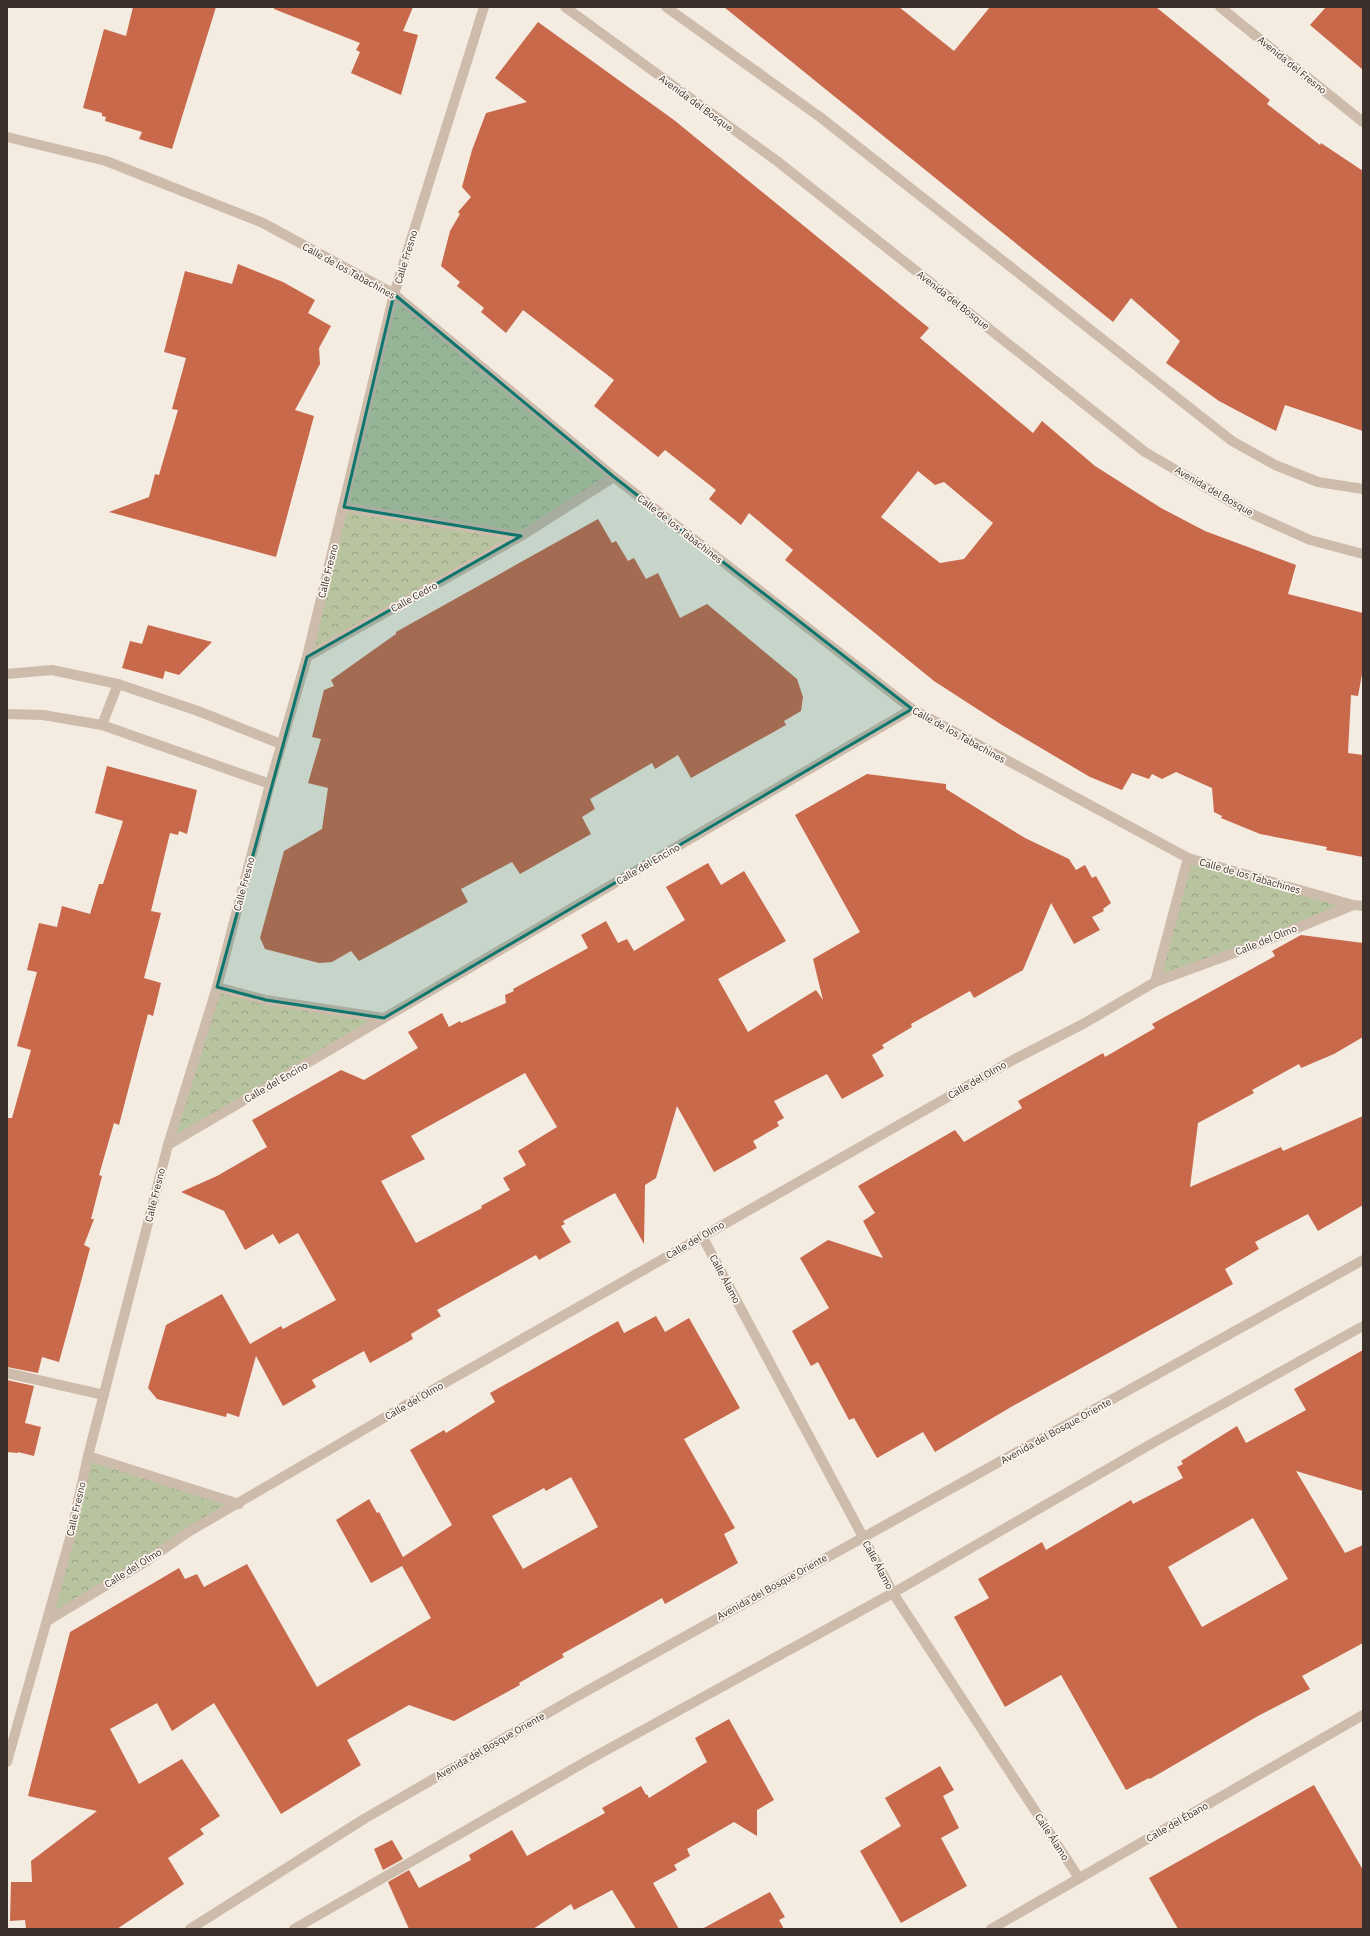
<svg xmlns="http://www.w3.org/2000/svg" width="1370" height="1936" font-family="'IBM Plex Sans',sans-serif">
<defs>
<pattern id="park-crowns" width="20" height="18" patternUnits="userSpaceOnUse"><rect width="20" height="18" fill="#b8c4a0"/><path d="M2 6a3 3 0 1 1 6 0M12 15a3 3 0 1 1 6 0" fill="none" stroke="#97a083"/></pattern>
</defs>
<rect width="100%" height="100%" fill="#f4ebe1"/>
<g fill="url(#park-crowns)">
<polygon points="394,294 614,477 307,657"/>
<polygon points="1188,858 1353,905 1155,982"/>
<polygon points="217,987 384,1018 169,1145"/>
<polygon points="88,1456 239,1504 47,1621"/>
</g>
<g fill="#c8694b" fill-rule="evenodd">
<polygon points="133,7 216,7 172,149 139,139 142,132 105,121 106,117 102,116 102,113 83,108 104,29 126,36"/>
<polygon points="274,7 413,7 403,31 418,35 401,95 351,73 360,52 356,50 360,43 274,9"/>
<polygon points="724,7 899,7 954,51 990,7 1156,7 1270,100 1267,104 1320,145 1321,143 1363,171 1363,431 1285,405 1276,431 1219,401 1166,363 1180,341 1131,298 1113,322"/>
<polygon points="1326,7 1363,7 1363,70 1310,25"/>
<path d="M 538,22 L 674,120 L 929,328 L 920,338 L 1033,433 L 1042,421 L 1095,466 L 1161,508 L 1205,531 L 1296,565 L 1288,594 L 1363,613 L 1363,669 L 1358,696 L 1351,695 L 1348,753 L 1363,755 L 1363,857 L 1326,850 L 1327,847 L 1260,834 L 1221,818 L 1222,816 L 1214,812 L 1212,788 L 1176,772 L 1162,779 L 1152,774 L 1149,779 L 1132,773 L 1122,790 L 1090,777 L 1002,725 L 934,681 L 785,560 L 793,550 L 749,513 L 741,525 L 709,499 L 716,490 L 665,450 L 658,457 L 594,406 L 614,380 L 523,310 L 506,333 L 481,312 L 484,308 L 457,286 L 460,282 L 441,266 L 450,231 L 460,214 L 458,212 L 471,197 L 462,187 L 472,150 L 486,113 L 527,102 L 495,78 ZM 918,471 L 935,485 L 944,482 L 993,523 L 964,559 L 940,563 L 881,517 Z"/>
<polygon points="238,264 283,282 315,300 308,313 331,326 319,348 320,364 295,410 314,416 276,557 109,512 149,497 155,474 159,475 178,410 172,409 186,358 164,352 185,271 232,284"/>
<polygon points="598,519 612,543 616,541 628,561 634,558 646,579 658,573 680,618 707,604 797,679 803,697 801,711 784,721 786,725 691,778 678,755 655,769 652,763 590,799 595,809 582,817 591,834 520,874 512,862 461,889 468,902 359,961 351,951 332,962 319,963 265,949 260,938 284,851 322,829 328,788 308,783 321,739 312,737 324,690 334,686 331,680 396,634 396,632"/>
<polygon points="148,625 212,642 179,675 165,671 163,679 122,668 130,641 142,644"/>
<polygon points="107,766 197,790 187,834 179,831 178,835 170,833 151,911 161,913 144,978 161,983 153,1016 148,1014 119,1125 114,1123 99,1175 102,1176 91,1219 94,1219 84,1245 90,1248 72,1315 59,1362 42,1357 38,1373 7,1367 7,1118 12,1118 31,1050 17,1046 37,972 27,970 39,923 57,927 62,906 90,914 99,884 103,884 123,821 95,813"/>
<path d="M 867,774 L 946,784 L 946,789 L 1025,838 L 1069,859 L 1076,870 L 1085,865 L 1092,878 L 1096,876 L 1111,903 L 1103,909 L 1104,911 L 1092,917 L 1100,930 L 1074,944 L 1051,903 L 1023,970 L 974,998 L 970,991 L 911,1024 L 912,1027 L 882,1045 L 884,1048 L 872,1055 L 884,1076 L 842,1099 L 827,1074 L 774,1101 L 784,1118 L 777,1122 L 779,1126 L 753,1141 L 757,1148 L 714,1172 L 677,1106 L 656,1178 L 645,1185 L 644,1244 L 615,1193 L 563,1221 L 565,1224 L 561,1226 L 571,1242 L 539,1260 L 536,1255 L 437,1310 L 441,1316 L 411,1334 L 413,1339 L 370,1363 L 364,1351 L 312,1380 L 316,1387 L 283,1406 L 256,1356 L 239,1417 L 227,1413 L 226,1417 L 157,1399 L 148,1388 L 166,1325 L 222,1294 L 250,1344 L 281,1326 L 283,1329 L 336,1300 L 298,1233 L 279,1244 L 273,1234 L 245,1250 L 224,1211 L 181,1192 L 217,1176 L 267,1147 L 252,1120 L 341,1070 L 364,1080 L 418,1048 L 408,1032 L 442,1013 L 449,1027 L 460,1021 L 461,1023 L 506,1003 L 505,995 L 514,991 L 513,989 L 588,948 L 581,935 L 606,921 L 618,943 L 627,939 L 634,951 L 685,920 L 666,887 L 708,863 L 721,885 L 744,871 L 786,941 L 718,979 L 748,1032 L 816,990 L 823,1000 L 813,959 L 860,932 L 795,815 ZM 525,1073 L 557,1127 L 518,1151 L 526,1165 L 503,1178 L 510,1190 L 481,1206 L 482,1208 L 416,1243 L 381,1181 L 425,1159 L 411,1136 Z"/>
<polygon points="1301,935 1363,943 1363,1037 1334,1054 1301,1068 1299,1064 1252,1090 1254,1093 1198,1123 1190,1187 1281,1147 1283,1151 1363,1116 1363,1205 1318,1231 1308,1214 1255,1242 1259,1249 1225,1269 1233,1284 1011,1407 935,1452 923,1432 877,1458 854,1418 849,1420 818,1362 811,1366 792,1331 829,1308 800,1258 828,1240 883,1258 863,1221 875,1213 858,1186 955,1130 964,1142 1022,1108 1018,1101 1103,1053 1105,1057 1155,1028 1152,1024 1275,956 1272,951"/>
<path d="M 656,1316 L 665,1332 L 689,1318 L 740,1408 L 684,1439 L 735,1528 L 724,1534 L 738,1563 L 665,1604 L 662,1598 L 562,1654 L 564,1657 L 519,1683 L 520,1685 L 454,1721 L 409,1705 L 347,1740 L 361,1765 L 281,1814 L 214,1703 L 172,1731 L 157,1703 L 110,1729 L 139,1784 L 182,1759 L 220,1816 L 200,1829 L 204,1834 L 168,1858 L 184,1884 L 117,1929 L 26,1929 L 25,1920 L 10,1921 L 11,1882 L 32,1882 L 31,1861 L 97,1811 L 28,1796 L 70,1632 L 179,1568 L 185,1579 L 197,1574 L 204,1587 L 247,1564 L 317,1687 L 431,1618 L 402,1566 L 371,1583 L 336,1520 L 369,1499 L 377,1513 L 379,1512 L 403,1557 L 452,1525 L 410,1450 L 444,1430 L 446,1433 L 495,1402 L 490,1393 L 618,1321 L 624,1333 ZM 571,1477 L 598,1527 L 523,1569 L 492,1516 L 544,1488 L 546,1491 Z"/>
<path d="M 1363,1350 L 1363,1491 L 1296,1471 L 1345,1553 L 1363,1545 L 1363,1643 L 1302,1676 L 1310,1689 L 1258,1716 L 1150,1779 L 1149,1778 L 1126,1790 L 1061,1675 L 1005,1707 L 954,1617 L 989,1598 L 978,1579 L 1042,1542 L 1046,1550 L 1131,1500 L 1133,1504 L 1183,1478 L 1177,1467 L 1183,1464 L 1181,1461 L 1237,1426 L 1246,1443 L 1306,1410 L 1294,1389 ZM 1253,1518 L 1288,1579 L 1202,1627 L 1168,1567 Z"/>
<polygon points="7,1380 34,1386 25,1423 41,1427 34,1456 18,1452 18,1453 7,1452"/>
<polygon points="729,1719 774,1800 757,1810 757,1836 734,1822 687,1849 690,1856 674,1865 677,1870 653,1883 679,1929 636,1929 612,1890 574,1910 571,1904 533,1929 409,1929 388,1882 409,1870 419,1888 471,1860 469,1855 512,1830 527,1856 605,1813 602,1808 641,1786 646,1795 647,1794 649,1798 707,1762 695,1738"/>
<polygon points="940,1766 954,1790 943,1796 959,1828 941,1838 967,1886 901,1923 860,1851 901,1826 885,1798"/>
<polygon points="1314,1785 1363,1870 1363,1929 1178,1929 1149,1878"/>
<polygon points="392,1840 403,1859 383,1870 374,1849"/>
<polygon points="770,1892 785,1917 779,1920 784,1929 702,1929"/>
</g>
<g fill="none" stroke-linecap="round" stroke-linejoin="round">
<g stroke="#cdbbac" stroke-width="10">
<polyline points="7,674 52,670 118,684 198,711 281,744"/>
<polyline points="7,714 43,715 102,725 270,784"/>
<polyline points="102,725 118,684"/>
</g>
<g stroke="#cdbbac" stroke-width="10">
<polyline points="1220,7 1363,122"/>
<polyline points="7,137 106,161 263,223 394,294 614,477 912,709 1188,858 1353,905 1363,906"/>
<polyline points="344,507 521,536 614,477"/>
<polyline points="307,657 521,536"/>
<polyline points="1155,982 1253,946 1353,905"/>
<polyline points="217,987 266,1000 384,1018 912,709"/>
<polyline points="168,1145 384,1018"/>
<polyline points="702,1236 893,1593 1079,1878"/>
<polyline points="7,1373 104,1395"/>
<polyline points="88,1456 239,1504"/>
<polyline points="47,1621 145,1562 190,1531 406,1405 1013,1060 1083,1024 1155,982 1188,858"/>
<polyline points="7,1762 70,1538 88,1456 168,1145 217,987 270,784 307,657 394,294 484,7"/>
<polyline points="991,1929 1363,1715"/>
</g>
<g stroke="#cdbbac" stroke-width="10">
<polyline points="565,7 777,161 1145,452 1250,513 1310,540 1363,554"/>
<polyline points="666,7 820,117 1232,441 1275,465 1318,482 1363,489"/>
<polyline points="190,1929 364,1819 574,1698 1363,1260"/>
<polyline points="294,1929 592,1758 893,1593 1151,1444 1363,1326"/>
</g>
</g>
<path fill="#0f766e" fill-opacity="0.2" stroke="#0f766e" stroke-width="3" stroke-linejoin="round" d="M 394,294 L 614,477 L 912,709 L 384,1018 L 266,1000 L 217,987 L 307,657 L 521,536 L 344,507 Z"/>
<g text-anchor="middle" dominant-baseline="central" stroke-width="3.5" stroke-linejoin="round" paint-order="stroke">
<g font-size="10" fill="#3b302b" stroke="#fbf5ee">
<text transform="translate(1292 65) rotate(39)">Avenida del Fresno</text>
<text transform="translate(696 103) rotate(36)">Avenida del Bosque</text>
<text transform="translate(406 257) rotate(-73)">Calle Fresno</text>
<text transform="translate(349 271) rotate(29)">Calle de los Tabachines</text>
<text transform="translate(953 300) rotate(38)">Avenida del Bosque</text>
<text transform="translate(1214 491) rotate(30)">Avenida del Bosque</text>
<text transform="translate(680 529) rotate(38)">Calle de los Tabachines</text>
<text transform="translate(328 571) rotate(-76)">Calle Fresno</text>
<text transform="translate(414 597) rotate(-29)">Calle Cedro</text>
<text transform="translate(959 735) rotate(29)">Calle de los Tabachines</text>
<text transform="translate(648 864) rotate(-30)">Calle del Encino</text>
<text transform="translate(1250 876) rotate(16)">Calle de los Tabachines</text>
<text transform="translate(244 884) rotate(-75)">Calle Fresno</text>
<text transform="translate(1266 940) rotate(-22)">Calle del Olmo</text>
<text transform="translate(977 1080) rotate(-30)">Calle del Olmo</text>
<text transform="translate(276 1082) rotate(-30)">Calle del Encino</text>
<text transform="translate(155 1195) rotate(-76)">Calle Fresno</text>
<text transform="translate(695 1240) rotate(-30)">Calle del Olmo</text>
<text transform="translate(725 1279) rotate(62)">Calle Álamo</text>
<text transform="translate(414 1401) rotate(-30)">Calle del Olmo</text>
<text transform="translate(1056 1431) rotate(-29)">Avenida del Bosque Oriente</text>
<text transform="translate(76 1509) rotate(-77)">Calle Fresno</text>
<text transform="translate(878 1565) rotate(62)">Calle Álamo</text>
<text transform="translate(133 1568) rotate(-32)">Calle del Olmo</text>
<text transform="translate(772 1587) rotate(-29)">Avenida del Bosque Oriente</text>
<text transform="translate(490 1746) rotate(-30)">Avenida del Bosque Oriente</text>
<text transform="translate(1177 1822) rotate(-30)">Calle del Ébano</text>
<text transform="translate(1052 1837) rotate(57)">Calle Álamo</text>
</g>
</g>
<rect width="1370" height="1936" fill="none" stroke="#3b302b" stroke-width="16"/>
</svg>
